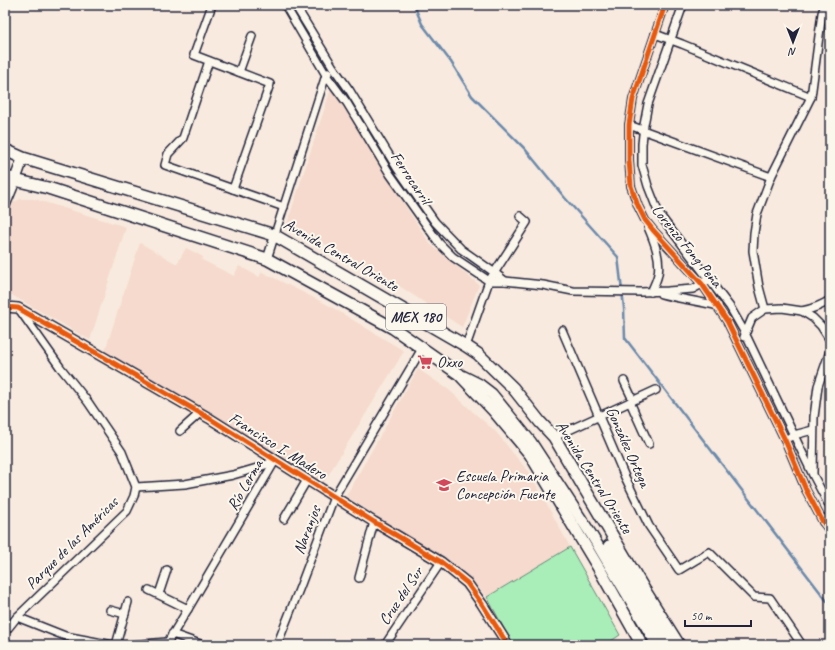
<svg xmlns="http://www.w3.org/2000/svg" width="835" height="650" font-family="Caveat,sans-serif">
<rect width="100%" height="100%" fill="#f8eade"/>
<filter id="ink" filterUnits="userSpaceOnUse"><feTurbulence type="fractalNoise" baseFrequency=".025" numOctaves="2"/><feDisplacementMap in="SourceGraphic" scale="8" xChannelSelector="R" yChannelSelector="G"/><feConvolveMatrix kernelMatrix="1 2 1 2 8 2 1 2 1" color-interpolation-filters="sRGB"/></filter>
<g filter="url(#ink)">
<g fill="#f5dacd">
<polygon points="331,89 350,112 399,196 430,244 479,285 462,327 375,270 287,224"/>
<polygon points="21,199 34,199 126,227 90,340 5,291 5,211 11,203"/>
<polygon points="140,243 177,264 186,248 203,257 202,260 234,276 239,266 259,277 262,272 328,305 404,351 324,482 267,447 103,357"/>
<polygon points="418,369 449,390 473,412 496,432 530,474 570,547 487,597 470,578 346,496"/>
<polygon points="830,393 830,476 828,468 825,444 824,429 826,411"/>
</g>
<polygon fill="#a9edb8" stroke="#66887a" points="570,547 620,635 605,645 513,645 487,597"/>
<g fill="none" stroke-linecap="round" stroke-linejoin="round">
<polyline stroke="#6b89ac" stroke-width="2.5" points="414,5 422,24 451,62 472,96 525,149 565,198 618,257 624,308 625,338 830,605"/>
<g stroke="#22223b" stroke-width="10">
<g id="minor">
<polyline points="212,5 194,55 270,84 233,189"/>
<polyline points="285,5 326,75 347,103 390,174 439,243 453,257 489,281 505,281 543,285 573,291 641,292 668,291 693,289 702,284 708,279"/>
<polyline points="295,5 333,67 350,91 397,168 435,222 461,249 495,273 505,281"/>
<polyline points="665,5 633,99 629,125 629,160 631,186 638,206 645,220 653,230 702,284 727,321 785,440 806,490 823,522 830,531"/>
<polyline points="683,5 648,104 644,125 642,144 642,165 648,186 659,214 730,307 745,333 813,475 830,507"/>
<polyline points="655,34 682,44 811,97"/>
<polyline points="209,61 183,138 168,154 165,165 284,207"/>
<polyline points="239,72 252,36"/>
<polyline points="629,125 771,177"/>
<path d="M 648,227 C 654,241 661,258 658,274 C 657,280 654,286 651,292"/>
<polyline points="267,259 326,75 328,73"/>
<path d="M 661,294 C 679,299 699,301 718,306"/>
<polyline points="765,309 759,287 753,251 754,233 757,214 771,177 811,97 822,13 825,5"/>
<path d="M 802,311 C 812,309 821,306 830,300"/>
<polyline points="562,330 625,477 649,526 679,570 709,552 754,597 770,598 802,645"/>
<polyline points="744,337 752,318 765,309 782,308 802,311 813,318 821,326 830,340"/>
<polyline points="466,346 489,281 527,222 520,216"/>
<polyline points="624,381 633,400"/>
<polyline points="630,402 649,444"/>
<polyline points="180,431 200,413"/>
<polyline points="554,437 656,390"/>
<polyline points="790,437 794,435 813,430"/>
<polyline points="813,473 814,417 818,386 830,351"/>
<polyline points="136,487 185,484 233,475 257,468 275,461"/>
<polyline points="284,519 307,480"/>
<polyline points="823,522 830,515"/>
<polyline points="359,578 374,522"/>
<polyline points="149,590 188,609"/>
<polyline points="159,594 167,570"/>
<polyline points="110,610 125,614"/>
<polyline points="17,617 65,636 113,645"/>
<polyline points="5,632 17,617 127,511 134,496 136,487 122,452 88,402 60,367 19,309"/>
<polyline points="172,634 203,645"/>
<polyline points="116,645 128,602"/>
<polyline points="131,645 167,642"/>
<polyline points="166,645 188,609 275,461"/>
<polyline points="277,645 300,587 334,497 423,347"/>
<polyline points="385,645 441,562"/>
</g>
</g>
<g stroke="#22223b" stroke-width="12">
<polyline id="tertiary" points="5,307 18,308 209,418 374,522 441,562 467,583 482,604 508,645"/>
</g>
<g stroke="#22223b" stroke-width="13">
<g id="secondary">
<polyline points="5,204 15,180 23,158"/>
<polyline points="463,376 479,384 492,394 531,442 591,534 657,645"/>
</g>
</g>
<g stroke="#22223b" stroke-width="14">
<g id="primary">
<polyline points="5,150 23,158 274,235 466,346 478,354 513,388 540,422 554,437 645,591 679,645"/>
<polyline points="5,176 15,180 48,188 267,259 393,328 459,374 494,411 530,454 601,572 642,645"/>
<polyline points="609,546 667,645"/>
</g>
</g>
<use href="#minor" stroke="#fbf7ec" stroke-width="7"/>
<use href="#tertiary" stroke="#fbf7ec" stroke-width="9"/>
<use href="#secondary" stroke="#fbf7ec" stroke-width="10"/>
<use href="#primary" stroke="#fbf7ec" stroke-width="11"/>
<g stroke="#fbf7ec" stroke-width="8">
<g id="cycleway">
<polyline points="665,5 633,99 629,125 629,160 631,186 638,206 645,220 653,230 702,284 727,321 785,440 806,490 823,522 830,531"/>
<polyline points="5,307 18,308 209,418 374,522 441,562 467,583 482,604 508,645"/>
</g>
</g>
<use href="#cycleway" stroke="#e8590c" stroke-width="5"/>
</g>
</g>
<defs>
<g id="supermarket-bare" transform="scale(1.2)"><path d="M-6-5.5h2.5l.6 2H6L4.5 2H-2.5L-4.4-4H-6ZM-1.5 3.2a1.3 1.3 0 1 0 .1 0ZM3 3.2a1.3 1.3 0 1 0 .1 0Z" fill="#d1495b" stroke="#fbf7ec" stroke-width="2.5" paint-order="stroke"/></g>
<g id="school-bare" transform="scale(1.2)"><path d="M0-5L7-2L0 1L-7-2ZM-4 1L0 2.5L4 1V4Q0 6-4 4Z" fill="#d1495b" stroke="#fbf7ec" stroke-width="2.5" paint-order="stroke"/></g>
</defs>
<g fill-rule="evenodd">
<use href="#supermarket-bare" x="425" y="362"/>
<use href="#school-bare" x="444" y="485"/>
</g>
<g text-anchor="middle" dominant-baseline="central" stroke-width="4" stroke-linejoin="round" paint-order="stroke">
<rect fill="#fbf7ec" stroke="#636270" stroke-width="1" x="386" y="304" width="60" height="26" rx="3"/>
<g font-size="15" font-weight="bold" fill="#22223b">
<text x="416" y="317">MEX 180</text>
</g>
<g font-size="16" fill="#22223b" stroke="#fbf7ec">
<text transform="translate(411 178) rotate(56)">Ferrocarril</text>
<text transform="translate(687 246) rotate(51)">Lorenzo Fong Peña</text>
<text transform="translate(341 255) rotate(30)">Avenida Central Oriente</text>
<text transform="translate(278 446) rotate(32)">Francisco I. Madero</text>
<text transform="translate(628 447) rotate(66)">González Ortega</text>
<text transform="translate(594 477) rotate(58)">Avenida Central Oriente</text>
<text transform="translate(245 485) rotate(-60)">Río Lerma</text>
<text transform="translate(307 530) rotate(-69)">Naranjos</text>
<text transform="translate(72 543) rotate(-45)">Parque de las Américas</text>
<text transform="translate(401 596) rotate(-56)">Cruz del Sur</text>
</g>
<g font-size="16" fill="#22223b" stroke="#fbf7ec" text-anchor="start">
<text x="437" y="362">Oxxo</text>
<text x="456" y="476">Escuela Primaria<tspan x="456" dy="18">Concepción Fuente</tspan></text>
</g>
</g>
<rect width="835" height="650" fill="none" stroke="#fbf7ec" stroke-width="20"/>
<rect x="10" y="10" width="815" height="630" fill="none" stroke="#22223b" stroke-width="1.5" filter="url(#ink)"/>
<g transform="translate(793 42) rotate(180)" stroke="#fbf7ec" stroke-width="3" paint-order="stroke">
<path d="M0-3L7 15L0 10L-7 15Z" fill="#22223b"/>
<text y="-6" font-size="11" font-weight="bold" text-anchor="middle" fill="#22223b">N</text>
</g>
<path d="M685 620v6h66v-6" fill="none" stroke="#22223b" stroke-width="2"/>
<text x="691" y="620" font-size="12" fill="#22223b" stroke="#fbf7ec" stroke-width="3" paint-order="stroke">50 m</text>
</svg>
